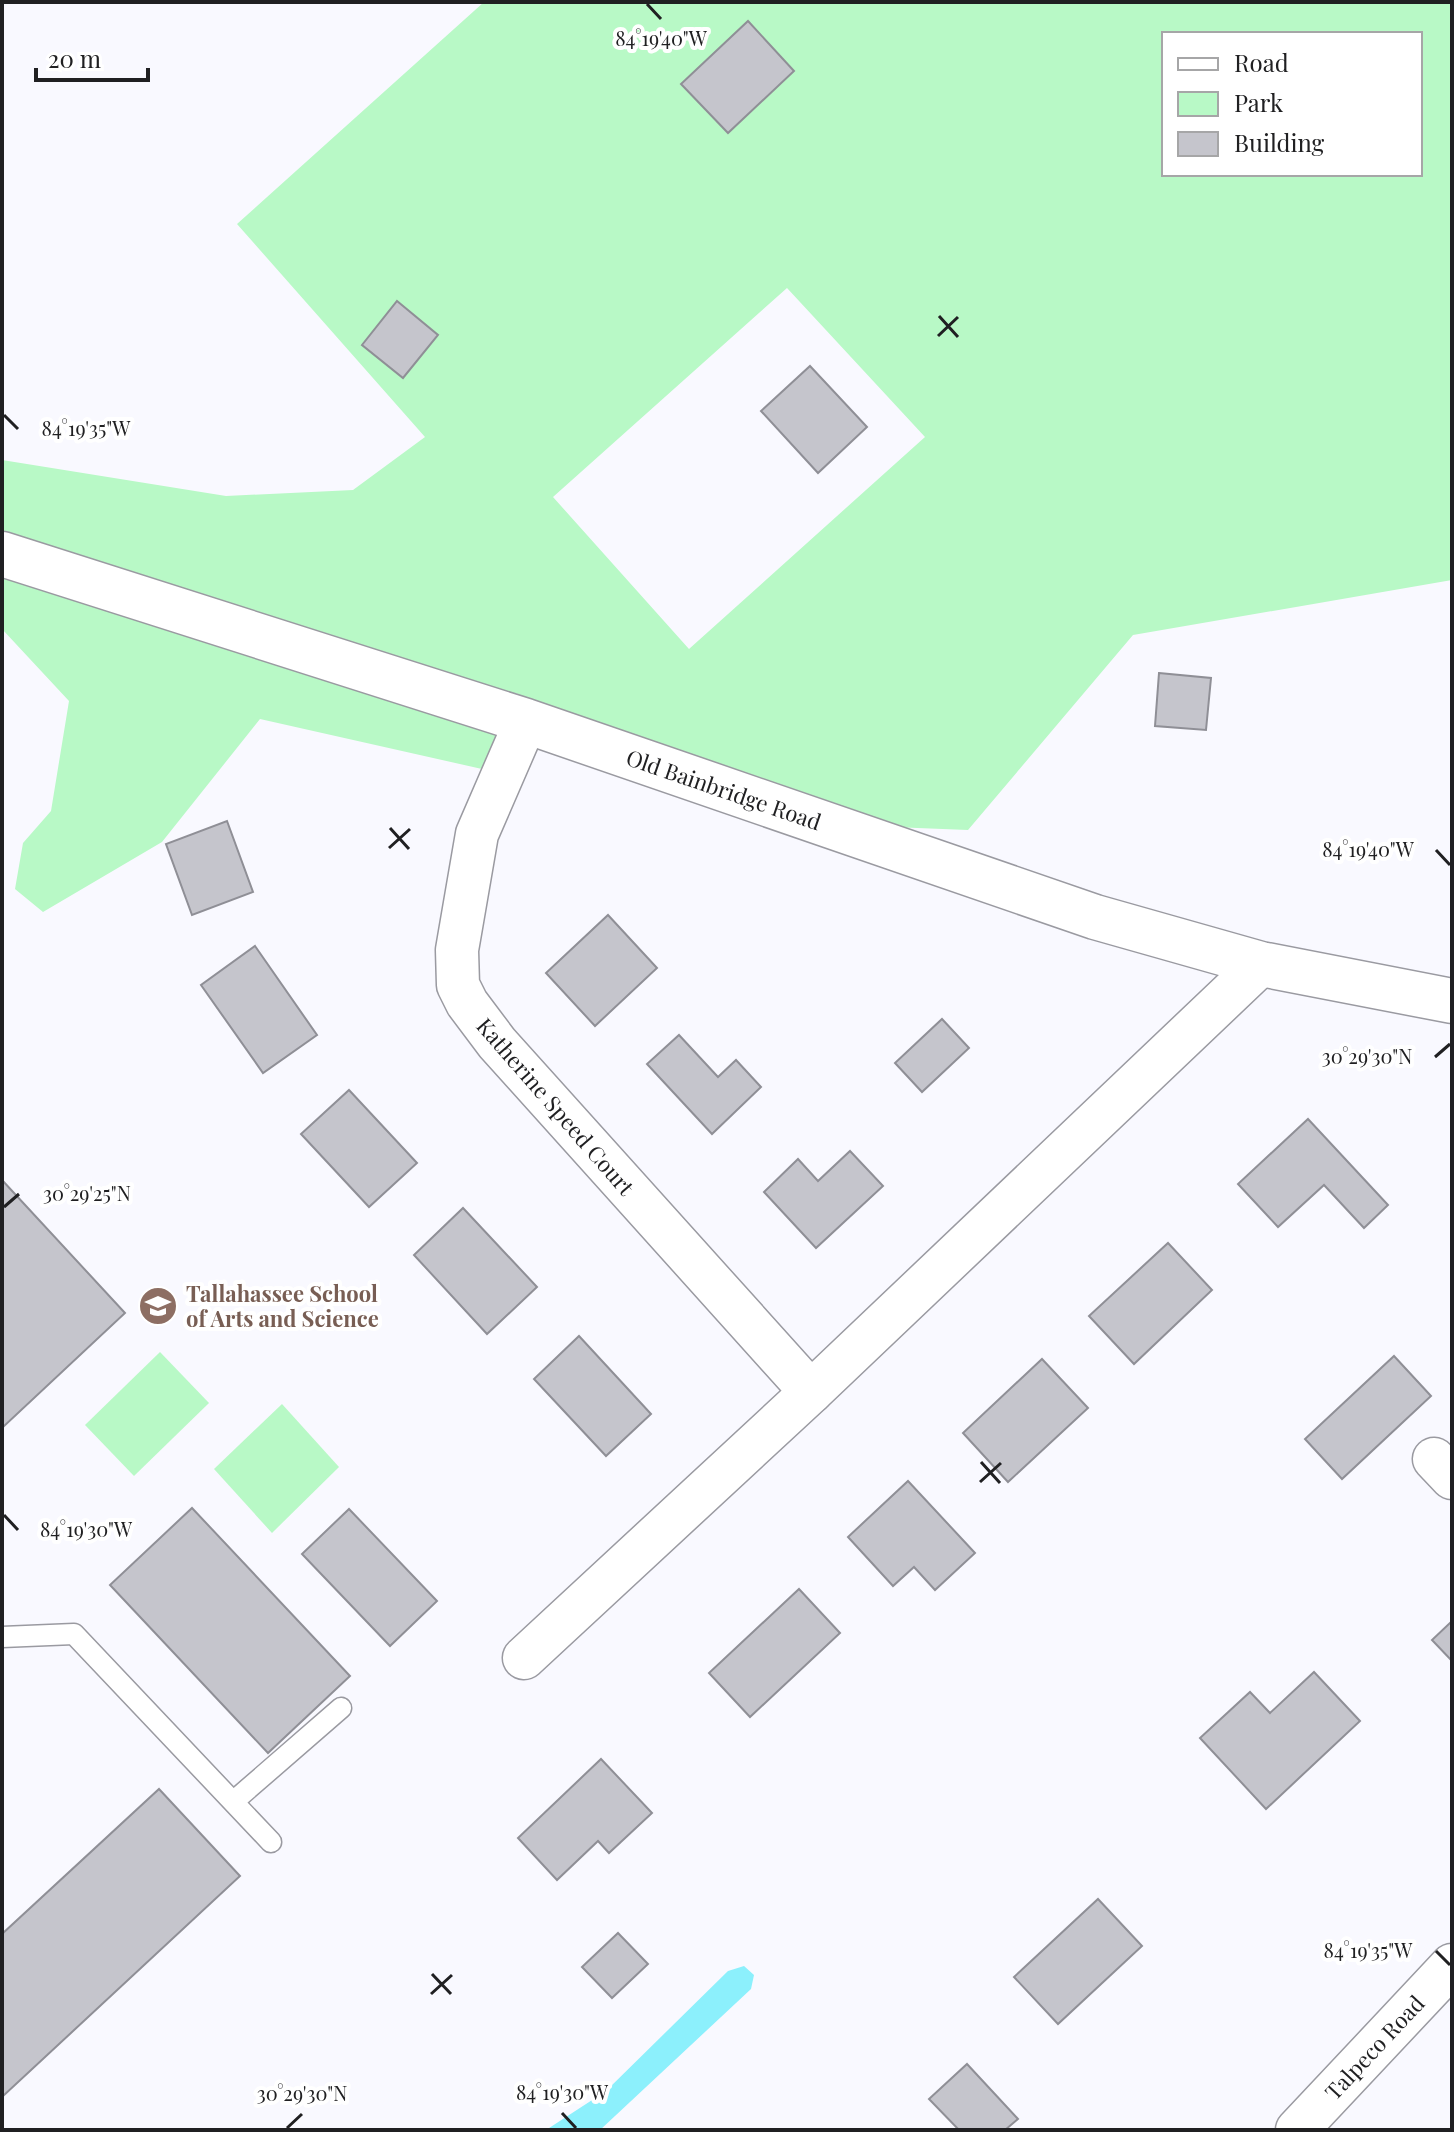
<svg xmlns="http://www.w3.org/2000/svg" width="1454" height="2132" font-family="'Playfair Display',serif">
<rect width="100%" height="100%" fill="#f9f9ff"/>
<g fill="#b8f9c6" fill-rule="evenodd">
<path d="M 484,2 L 1452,2 L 1452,580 L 1133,635 L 968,830 L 892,827 L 533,703 L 516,693 L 514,696 L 2,533 L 2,460 L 226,496 L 353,490 L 425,437 L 237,224 ZM 1164,34 L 1420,34 L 1420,174 L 1164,174 ZM 787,288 L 925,437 L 689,649 L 553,497 Z"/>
<polygon points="2,575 498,732 482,769 260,719 162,842 43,912 15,889 23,843 51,811 69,701 2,629"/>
<polygon points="160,1352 209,1403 134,1476 85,1425"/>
<polygon points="282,1404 339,1467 272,1533 214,1469"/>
</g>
<polygon fill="#8cf0fc" points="744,1966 754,1975 751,1989 600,2130 546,2130 606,2091 728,1971"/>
<g fill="#c5c5cc" stroke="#8f8f96" stroke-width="2">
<polygon points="748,21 794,71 728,133 681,84"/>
<polygon points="397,301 438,335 403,378 362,345"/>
<polygon points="810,366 867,427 818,473 761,411"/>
<polygon points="1159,673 1211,678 1206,730 1155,726"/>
<polygon points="227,821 253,892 192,915 166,844"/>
<polygon points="608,915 657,968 595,1026 546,973"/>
<polygon points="255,946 317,1035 263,1073 201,985"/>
<polygon points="942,1019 969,1048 922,1092 895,1063"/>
<polygon points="679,1035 718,1077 736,1060 761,1087 712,1134 647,1064"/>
<polygon points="349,1090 417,1163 369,1207 301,1134"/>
<polygon points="1308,1119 1388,1205 1364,1228 1324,1185 1278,1227 1238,1184"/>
<polygon points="850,1151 883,1186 816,1248 764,1192 798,1159 818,1181"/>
<polygon points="2,1180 125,1313 2,1428"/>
<polygon points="463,1208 537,1287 487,1334 414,1255"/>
<polygon points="1168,1243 1212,1290 1134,1364 1089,1316"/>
<polygon points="579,1336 651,1414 606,1456 534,1379"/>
<polygon points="1394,1356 1431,1396 1342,1479 1305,1439"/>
<polygon points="1042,1359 1088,1408 1008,1482 963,1433"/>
<polygon points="908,1481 975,1553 935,1590 914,1567 893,1586 848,1537"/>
<polygon points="192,1508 350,1676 268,1753 110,1585"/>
<polygon points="349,1509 437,1601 390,1646 302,1554"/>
<polygon points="799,1589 840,1633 750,1717 709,1673"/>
<polygon points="1452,1621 1452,1661 1432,1640"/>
<polygon points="1314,1672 1360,1721 1266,1809 1200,1738 1250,1692 1270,1713"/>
<polygon points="601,1759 652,1813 609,1853 598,1841 557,1880 518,1838"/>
<polygon points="159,1789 240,1876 2,2097 2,1934"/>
<polygon points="1098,1899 1142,1946 1058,2024 1014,1977"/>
<polygon points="618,1933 648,1964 612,1998 582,1967"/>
<polygon points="967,2064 1018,2119 1005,2130 959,2130 929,2099"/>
</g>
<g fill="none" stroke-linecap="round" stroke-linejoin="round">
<g stroke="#9a9aa1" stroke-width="23">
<g id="lane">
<polyline points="2,1637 74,1634 271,1842"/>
<polyline points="234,1801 341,1708"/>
</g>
</g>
<g stroke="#9a9aa1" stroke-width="45">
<g id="street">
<polyline points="526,721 477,834 457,950 458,985 467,1003 497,1043 811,1392"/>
<polyline points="1434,1459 1452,1478"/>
<polyline points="524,1658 811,1392 1261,964"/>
<polyline points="1297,2130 1452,1965"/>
</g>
</g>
<g stroke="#9a9aa1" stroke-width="47">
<polyline id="secondary" points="2,554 526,721 1095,917 1261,964 1452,1001"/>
</g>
<use href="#lane" stroke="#fff" stroke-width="20"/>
<use href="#street" stroke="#fff" stroke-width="42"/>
<use href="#secondary" stroke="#fff" stroke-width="44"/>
</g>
<path fill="none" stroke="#202022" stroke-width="3" d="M 647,4 L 661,19M 939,316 L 958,337M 938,336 L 958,317M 4,415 L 18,429M 390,828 L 409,849M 389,848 L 410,829M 1436,850 L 1450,865M 1435,1057 L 1450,1044M 4,1207 L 19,1194M 981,1462 L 1000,1483M 980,1482 L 1001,1463M 4,1515 L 18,1530M 1436,1951 L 1450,1965M 432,1974 L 451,1994M 431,1994 L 452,1975M 562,2113 L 576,2128M 287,2128 L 302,2114"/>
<defs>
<g id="school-disc" transform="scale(2)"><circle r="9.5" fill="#8d6e63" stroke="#fff"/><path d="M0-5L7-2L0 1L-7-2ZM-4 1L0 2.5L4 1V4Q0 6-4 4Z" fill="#fff"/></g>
</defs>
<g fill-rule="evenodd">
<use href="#school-disc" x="158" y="1306"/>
</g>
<g text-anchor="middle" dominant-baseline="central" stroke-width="8" stroke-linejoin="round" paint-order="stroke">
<g font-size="22" fill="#202022" stroke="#fff">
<text transform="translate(724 789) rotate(19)">Old Bainbridge Road</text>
<text transform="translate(556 1106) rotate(49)">Katherine Speed Court</text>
<text transform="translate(1374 2047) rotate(-47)">Talpeco Road</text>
</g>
<g font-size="22" font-weight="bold" fill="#785e54" stroke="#fff" text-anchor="start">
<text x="186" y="1293">Tallahassee School<tspan x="186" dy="25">of Arts and Science</tspan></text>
</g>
</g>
<g font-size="20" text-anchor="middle" fill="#202022" stroke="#fff" stroke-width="8" stroke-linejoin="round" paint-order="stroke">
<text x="661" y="46">84°19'40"W</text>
<text x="86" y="436">84°19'35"W</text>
<text x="1368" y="857">84°19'40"W</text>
<text x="1367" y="1064">30°29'30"N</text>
<text x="87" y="1201">30°29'25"N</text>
<text x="86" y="1537">84°19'30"W</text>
<text x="1368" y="1958">84°19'35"W</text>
<text x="562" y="2100">84°19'30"W</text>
<text x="302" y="2101">30°29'30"N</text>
</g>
<rect width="1454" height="2132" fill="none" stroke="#202022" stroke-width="8"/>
<rect x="1162" y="32" width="260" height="144" fill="#ffffff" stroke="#a6a6a7" stroke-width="2"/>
<rect x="1178" y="58" width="40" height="12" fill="#ffffff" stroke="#a6a6a7" stroke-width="2"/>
<text x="1234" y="72" font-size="24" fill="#202022">Road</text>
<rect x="1178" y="92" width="40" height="24" fill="#b8f9c6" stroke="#a6a6a7" stroke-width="2"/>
<text x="1234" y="112" font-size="24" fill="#202022">Park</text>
<rect x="1178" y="132" width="40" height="24" fill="#c5c5cc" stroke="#a6a6a7" stroke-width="2"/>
<text x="1234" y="152" font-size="24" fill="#202022">Building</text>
<path d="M36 68v12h112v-12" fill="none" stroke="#202022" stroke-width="4"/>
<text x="48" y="68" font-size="24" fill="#202022" stroke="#ffffff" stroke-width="6" paint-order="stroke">20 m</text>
</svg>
